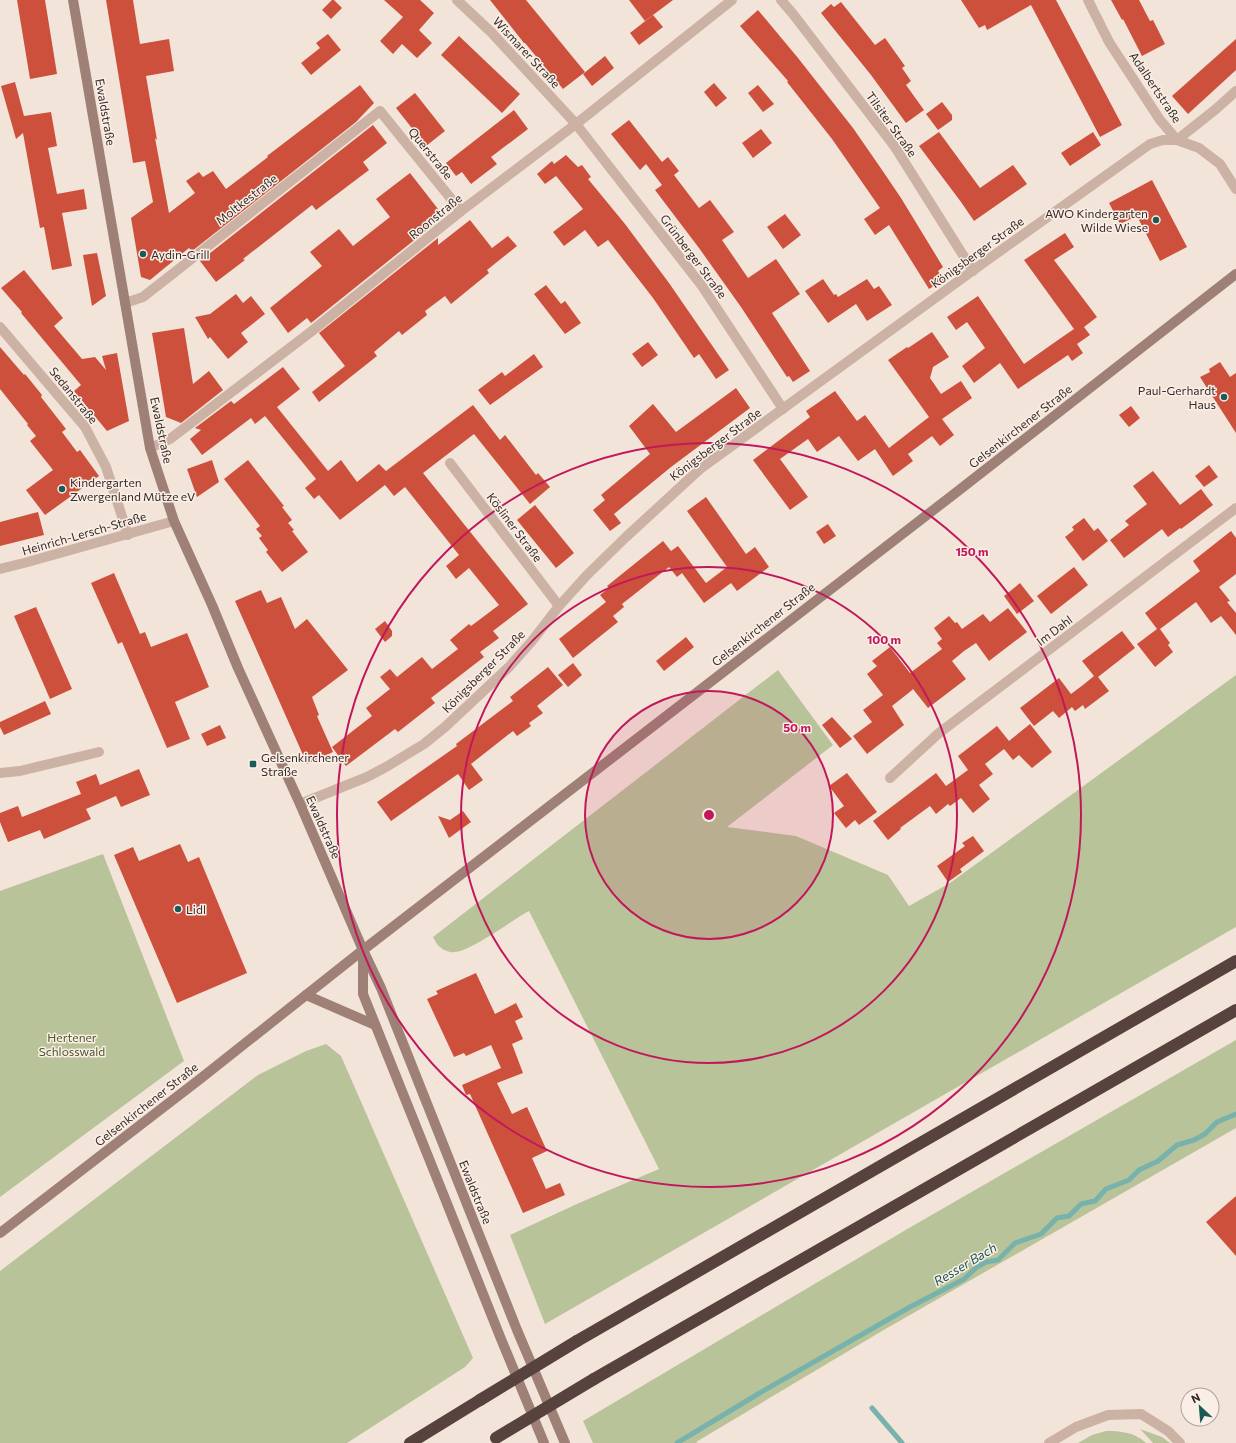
<svg xmlns="http://www.w3.org/2000/svg" width="1236" height="1443" font-family="Commissioner,sans-serif">
<rect width="100%" height="100%" fill="#f3e4d9"/>
<g fill="#b9c399">
<path d="M 778,670 L 833,745 L 727,827 L 796,836 L 888,875 L 909,906 L 950,883 L 1236,675 L 1236,927 L 545,1324 L 510,1235 L 579,1203 L 659,1169 L 529,911 C 513,919 466,956 450,952 C 441,950 437,945 433,937 Z"/>
<polygon points="103,854 184,1061 0,1197 0,891"/>
<polygon points="1236,1040 1236,1128 882,1331 696,1442 698,1443 593,1443 583,1421 909,1228"/>
<polygon points="326,1044 341,1056 473,1358 465,1367 347,1443 0,1443 0,1271 258,1075 306,1051"/>
<polygon points="1140,1429 1162,1437 1170,1443 1153,1443"/>
<path d="M 1106,1431 C 1121,1431 1134,1432 1146,1443 L 1078,1443 L 1092,1435 Z"/>
</g>
<g fill="none" stroke-linecap="round" stroke-linejoin="round">
<g stroke="#77b2ad" stroke-width="5">
<polyline points="872,1408 902,1443"/>
<polyline points="677,1443 758,1394 910,1307 964,1279 977,1267 986,1262 998,1260 1015,1243 1041,1234 1057,1218 1069,1216 1081,1204 1095,1201 1106,1189 1129,1180 1139,1170 1158,1161 1177,1145 1194,1140 1205,1134 1217,1122 1236,1114"/>
</g>
</g>
<g fill="#cd503d">
<polygon points="17,0 45,0 57,74 30,79"/>
<polygon points="106,0 133,0 140,44 169,39 174,71 146,76 157,140 155,138 169,213 195,193 186,181 199,172 203,177 213,171 226,189 268,157 267,156 360,85 374,103 356,122 192,251 189,248 150,280 141,277 131,218 153,202 145,161 133,163"/>
<polygon points="332,0 334,0 342,8 331,19 322,10"/>
<polygon points="384,0 420,0 434,13 419,30 432,43 417,58 402,44 393,54 380,41 403,17"/>
<polygon points="490,0 526,0 585,72 563,89 525,43 524,43"/>
<polygon points="629,0 673,0 645,21"/>
<polygon points="961,0 1056,0 1122,125 1100,137 1031,5 987,30 985,25 979,28"/>
<polygon points="1111,0 1139,0 1150,21 1153,20 1165,44 1142,56 1123,19 1122,20"/>
<polygon points="841,2 875,45 885,38 905,66 902,68 911,81 906,85 924,110 906,123 871,75 821,13 831,4 834,7"/>
<polygon points="758,10 798,58 853,128 880,167 901,198 943,267 938,271 944,280 929,289 889,225 875,235 864,219 880,208 832,139 787,82 788,81 740,26"/>
<polygon points="653,15 663,27 639,45 630,33"/>
<polygon points="328,34 341,50 311,75 301,63 320,48 316,43"/>
<polygon points="459,36 520,94 502,113 441,55"/>
<polygon points="1236,39 1236,70 1188,114 1172,96"/>
<polygon points="605,56 614,68 592,86 583,74"/>
<polygon points="15,82 24,116 51,112 57,146 48,148 57,194 84,189 87,209 62,213 72,266 52,270 44,227 40,228 23,133 16,139 1,86"/>
<polygon points="714,83 727,98 716,107 704,92"/>
<polygon points="758,85 774,104 763,112 748,93"/>
<polygon points="415,93 445,131 426,146 396,108"/>
<polygon points="942,102 952,115 952,120 938,130 926,114"/>
<polygon points="514,110 528,129 491,157 497,164 471,184 462,172 456,176 446,163"/>
<polygon points="629,120 662,162 668,157 679,171 674,175 699,208 710,200 734,232 722,240 748,278 776,259 800,294 772,313 810,371 793,382 789,376 787,377 741,307 699,248 655,190 662,185 646,164 640,170 611,134"/>
<polygon points="373,125 387,143 363,162 369,170 316,210 312,205 243,259 245,260 216,282 200,261"/>
<polygon points="761,129 772,143 753,158 742,143"/>
<polygon points="939,132 980,188 1013,165 1027,184 974,221 961,202 919,146"/>
<polygon points="1093,132 1101,145 1070,166 1061,153"/>
<polygon points="566,155 578,167 582,165 591,177 588,179 625,224 669,283 729,370 716,379 699,354 694,358 653,298 608,240 598,247 585,230 564,246 553,232 583,209 556,176 545,184 537,174 552,161 554,164"/>
<polygon points="410,173 438,209 438,221 311,323 307,318 288,333 270,308 322,266 310,252 339,229 353,246 390,217 376,199"/>
<polygon points="1152,180 1187,247 1160,261 1137,216 1120,224 1109,203"/>
<polygon points="785,214 801,235 783,249 767,227"/>
<polygon points="470,220 492,248 508,236 517,246 487,270 489,273 451,304 445,296 425,311 427,315 402,335 399,331 374,352 377,356 319,402 312,392 345,366 319,333 438,238 438,245"/>
<polygon points="1065,233 1074,247 1054,260 1097,317 1084,327 1090,335 1077,344 1083,353 1072,361 1068,355 1018,389 1000,363 974,383 962,366 985,348 967,322 956,330 947,317 978,296 1024,364 1058,340 1074,329 1024,260"/>
<polygon points="97,253 106,296 92,306 83,255"/>
<polygon points="24,270 63,318 54,326 82,359 95,357 106,370 102,356 117,353 129,421 107,431 74,391 81,385 21,313 22,312 1,288"/>
<polygon points="823,279 834,295 836,294 838,297 867,279 874,289 879,286 892,305 867,321 856,304 828,323 805,291"/>
<polygon points="546,285 561,304 565,301 581,323 565,334 534,294"/>
<polygon points="236,294 243,303 251,296 265,314 241,333 248,342 228,359 210,337 208,339 195,317 210,314"/>
<polygon points="184,328 193,384 209,371 223,390 181,423 166,417 152,333"/>
<polygon points="932,332 949,357 933,367 930,378 941,394 961,381 972,398 942,419 954,435 940,446 932,436 908,454 913,461 893,476 875,449 858,461 839,436 817,452 808,439 780,459 808,497 790,510 753,460 810,417 806,411 835,391 857,421 865,415 889,448 929,417 888,360 907,347 908,348"/>
<polygon points="648,342 658,355 642,367 632,354"/>
<polygon points="0,347 24,375 25,374 42,395 41,397 66,429 62,432 77,452 80,450 99,476 45,515 26,490 53,470 30,441 36,436 27,425 28,424 0,389"/>
<polygon points="534,354 543,367 490,405 478,390 502,372 505,376"/>
<polygon points="1220,362 1230,377 1236,373 1236,433 1200,377 1210,372 1209,369"/>
<polygon points="283,367 300,389 277,407 328,471 341,460 357,482 379,464 386,471 473,405 500,440 505,435 536,475 538,473 550,487 530,504 474,434 423,473 528,604 493,631 499,638 480,652 484,657 431,698 435,703 398,732 395,729 346,766 332,747 372,716 366,708 390,689 380,677 390,669 397,677 422,657 432,669 458,649 450,640 469,624 471,626 499,605 469,568 456,579 446,566 459,555 405,487 394,496 385,485 340,520 319,495 314,499 305,488 316,479 265,416 255,424 251,418 202,455 190,439 201,430 195,428 231,401 234,404"/>
<polygon points="736,388 750,408 671,467 614,514 621,523 610,531 593,510 605,500 601,495 650,454 629,426 653,404 676,432"/>
<polygon points="1131,406 1140,418 1129,427 1119,415"/>
<polygon points="212,460 219,482 197,497 187,469"/>
<polygon points="248,460 284,506 282,507 292,520 288,523 294,530 292,531 308,552 282,572 266,552 268,550 259,538 262,536 256,529 260,526 224,479"/>
<polygon points="1209,465 1218,477 1204,487 1195,476"/>
<polygon points="1153,471 1180,505 1201,489 1213,505 1181,529 1180,528 1168,537 1162,529 1124,558 1110,540 1129,525 1125,521 1147,504 1133,486"/>
<polygon points="706,497 746,554 755,547 769,567 737,591 731,583 704,603 682,573 677,577 669,567 622,604 624,607 613,616 618,622 573,658 559,639 606,602 600,595 609,588 607,586 663,541 671,551 678,546 706,583 727,567 687,511"/>
<polygon points="535,505 574,553 556,568 517,520"/>
<polygon points="38,512 44,535 0,546 0,522"/>
<polygon points="1084,518 1094,531 1098,528 1108,541 1083,561 1065,537 1074,530 1072,527"/>
<polygon points="828,524 836,536 824,544 816,532"/>
<polygon points="1231,531 1236,538 1236,574 1219,587 1230,601 1227,602 1236,613 1236,635 1221,616 1211,623 1196,602 1160,629 1170,643 1168,645 1173,652 1155,667 1137,644 1157,629 1145,613 1200,571 1193,561"/>
<polygon points="1074,567 1088,585 1051,614 1037,596"/>
<polygon points="114,573 140,634 145,632 151,647 187,633 209,687 175,702 190,739 167,748 122,642 118,644 91,583"/>
<polygon points="1020,583 1034,601 1017,614 1004,596"/>
<polygon points="261,590 267,603 281,597 295,629 307,619 348,670 312,697 319,715 317,716 333,752 307,764 235,601"/>
<polygon points="36,607 72,689 50,699 14,616"/>
<polygon points="1008,608 1027,632 989,661 976,643 964,651 952,661 966,679 928,708 913,689 911,691 892,706 904,725 867,754 853,736 872,722 863,710 883,695 867,674 877,666 872,661 890,647 910,673 942,649 937,643 942,639 934,628 949,616 955,623 957,622 962,629 983,614 990,622"/>
<polygon points="385,621 392,631 392,636 385,642 375,629"/>
<polygon points="1122,631 1135,648 1098,677 1109,691 1085,709 1083,705 1075,711 1072,707 1059,718 1053,711 1034,726 1020,708 1059,678 1071,694 1083,685 1094,676 1082,661"/>
<polygon points="686,637 694,647 664,671 656,661"/>
<polygon points="573,663 582,675 568,687 558,675"/>
<polygon points="548,667 563,685 537,706 543,713 529,723 531,726 517,736 513,731 471,764 483,780 469,790 458,774 391,821 377,802 457,746 456,744 513,701 510,697"/>
<polygon points="45,701 51,714 4,735 0,727 0,722"/>
<polygon points="832,717 852,739 840,748 822,725"/>
<polygon points="1030,724 1052,752 1032,768 1019,755 1013,760 1004,749 985,764 993,774 979,785 990,799 973,813 961,798 950,806 948,804 936,814 930,806 900,828 901,829 888,840 873,821 936,773 946,786 968,770 958,756 997,726 1009,741"/>
<polygon points="220,725 226,738 207,746 201,734"/>
<polygon points="139,769 150,795 121,807 116,796 86,809 91,819 44,839 40,830 8,842 0,822 0,813 18,806 22,817 81,794 76,782 96,774 100,785"/>
<polygon points="847,773 877,812 859,825 855,820 846,828 834,813 844,806 829,786"/>
<polygon points="463,811 471,822 449,838 438,816 450,820"/>
<polygon points="973,836 984,851 960,869 962,872 948,882 937,866 965,846 962,843"/>
<polygon points="180,844 188,862 199,857 247,973 177,1003 114,855 133,847 139,861"/>
<polygon points="476,973 495,1014 516,1003 523,1017 515,1021 523,1039 512,1044 523,1073 497,1083 512,1114 527,1107 547,1151 532,1158 546,1189 560,1183 565,1195 523,1213 474,1103 470,1094 466,1095 462,1085 501,1068 491,1045 466,1056 464,1053 454,1057 427,999 438,994 436,991"/>
<polygon points="1236,1196 1236,1256 1206,1222"/>
</g>
<g fill="none" stroke-linecap="round" stroke-linejoin="round">
<g stroke="#ccb2a5" stroke-width="10">
<polyline points="457,0 491,32 576,124 702,286 783,409"/>
<polyline points="781,0 793,14 895,147 973,271"/>
<polyline points="1088,0 1109,42 1160,120 1177,140 1199,148 1220,164 1236,189"/>
<polyline points="125,303 143,297 380,111 461,211"/>
<polyline points="0,327 85,427 106,467 128,535"/>
<polyline points="150,448 170,439 312,331 461,211 576,124 732,0"/>
<polyline points="450,463 559,606"/>
<polyline points="0,569 24,563 174,521"/>
<polyline points="0,773 20,771 99,752"/>
<polyline points="890,778 939,733 1236,508"/>
<polyline points="300,804 367,777 386,767 424,744 445,727 509,667 532,641 559,606 587,575 626,537 700,469 986,261 1150,144 1163,140 1177,140 1216,109 1236,91"/>
<polyline points="1049,1443 1076,1427 1108,1415 1141,1414 1168,1431 1180,1443"/>
</g>
<g stroke="#9f8076" stroke-width="10">
<polyline points="73,0 150,448 174,521 212,605 238,668 300,804 363,950 381,988 517,1330 565,1443"/>
<polyline points="363,954 363,994 444,1196 501,1339 544,1443"/>
<polyline points="306,995 375,1025"/>
<polyline points="0,1233 200,1079 363,950 958,491 1236,274"/>
</g>
<g stroke="#58423d" stroke-width="12">
<polyline points="577,1341 1236,961"/>
<polyline points="594,1379 1236,1010"/>
<polyline points="410,1443 480,1400"/>
</g>
<g stroke="#58423d" stroke-width="12">
<polyline points="480,1400 577,1341"/>
<polyline points="496,1438 594,1379"/>
</g>
</g>
<circle cx="709" cy="815" r="124" fill="#c2185b" fill-opacity=".12"/>
<g fill="none" stroke="#c2185b" stroke-width="2">
<circle cx="709" cy="815" r="124"/>
<circle cx="709" cy="815" r="248"/>
<circle cx="709" cy="815" r="372"/>
</g>
<g fill="#1a5b57" stroke="#faefe6" stroke-width="1.5">
<circle cx="1156" cy="220" r="4"/>
<circle cx="143" cy="254" r="4"/>
<circle cx="1224" cy="397" r="4"/>
<circle cx="62" cy="489" r="4"/>
<rect x="249" y="760" width="8" height="8" rx="2"/>
<circle cx="178" cy="909" r="4"/>
</g>
<g text-anchor="middle" dominant-baseline="central" stroke-width="3" stroke-linejoin="round" paint-order="stroke">
<g font-size="12" fill="#372a27" stroke="#faefe6">
<text transform="translate(527 52) rotate(47)">Wismarer Straße</text>
<text transform="translate(1156 87) rotate(56)">Adalbertstraße</text>
<text transform="translate(106 112) rotate(80)">Ewaldstraße</text>
<text transform="translate(892 124) rotate(54)">Tilsiter Straße</text>
<text transform="translate(431 153) rotate(51)">Querstraße</text>
<text transform="translate(246 199) rotate(-38)">Moltkestraße</text>
<text transform="translate(435 216) rotate(-39)">Roonstraße</text>
<text transform="translate(977 252) rotate(-36)">Königsberger Straße</text>
<text transform="translate(694 256) rotate(53)">Grünberger Straße</text>
<text transform="translate(74 395) rotate(51)">Sedanstraße</text>
<text transform="translate(1020 426) rotate(-38)">Gelsenkirchener Straße</text>
<text transform="translate(162 430) rotate(78)">Ewaldstraße</text>
<text transform="translate(715 444) rotate(-37)">Königsberger Straße</text>
<text transform="translate(515 527) rotate(53)">Kösliner Straße</text>
<text transform="translate(84 533) rotate(-16)">Heinrich-Lersch-Straße</text>
<text transform="translate(763 624) rotate(-38)">Gelsenkirchener Straße</text>
<text transform="translate(1054 630) rotate(-37)">Im Dahl</text>
<text transform="translate(483 671) rotate(-45)">Königsberger Straße</text>
<text transform="translate(324 827) rotate(66)">Ewaldstraße</text>
<text transform="translate(146 1104) rotate(-38)">Gelsenkirchener Straße</text>
<text transform="translate(476 1192) rotate(68)">Ewaldstraße</text>
</g>
<g font-size="12" fill="#372a27" stroke="#faefe6" text-anchor="start">
<text x="1148" y="213" text-anchor="end">AWO Kindergarten<tspan x="1148" dy="14">Wilde Wiese</tspan></text>
<text x="151" y="254">Aydin-Grill</text>
<text x="1216" y="390" text-anchor="end">Paul-Gerhardt<tspan x="1216" dy="14">Haus</tspan></text>
<text x="70" y="482">Kindergarten<tspan x="70" dy="14">Zwergenland Mütze eV</tspan></text>
<text x="261" y="757">Gelsenkirchener<tspan x="261" dy="14">Straße</tspan></text>
<text x="186" y="909">Lidl</text>
</g>
<g font-size="12" fill="#4b5629" stroke="#faefe6">
<text x="72" y="1037">Hertener<tspan x="72" dy="14">Schlosswald</tspan></text>
</g>
<g font-size="13" font-style="italic" fill="#1a5b57" stroke="#faefe6">
<text transform="translate(965 1264) rotate(-31)">Resser Bach</text>
</g>
</g>
<circle cx="709" cy="815" r="6" fill="#c2185b" stroke="#faefe6" stroke-width="2"/>
<g font-size="12" text-anchor="middle" font-weight="bold" fill="#c2185b" stroke="#faefe6" stroke-width="3" stroke-linejoin="round" paint-order="stroke">
<text x="972" y="556">150 m</text>
<text x="884" y="644">100 m</text>
<text x="797" y="732">50 m</text>
</g>
<g transform="translate(1200 1407) rotate(334)"><circle r="19" fill="#faefe6" stroke="#aca09a"/>
<path d="M0-3L7 15L0 10L-7 15Z" fill="#1a5b57"/>
<text y="-6" font-size="11" font-weight="bold" text-anchor="middle" fill="#372a27">N</text>
</g>
</svg>
